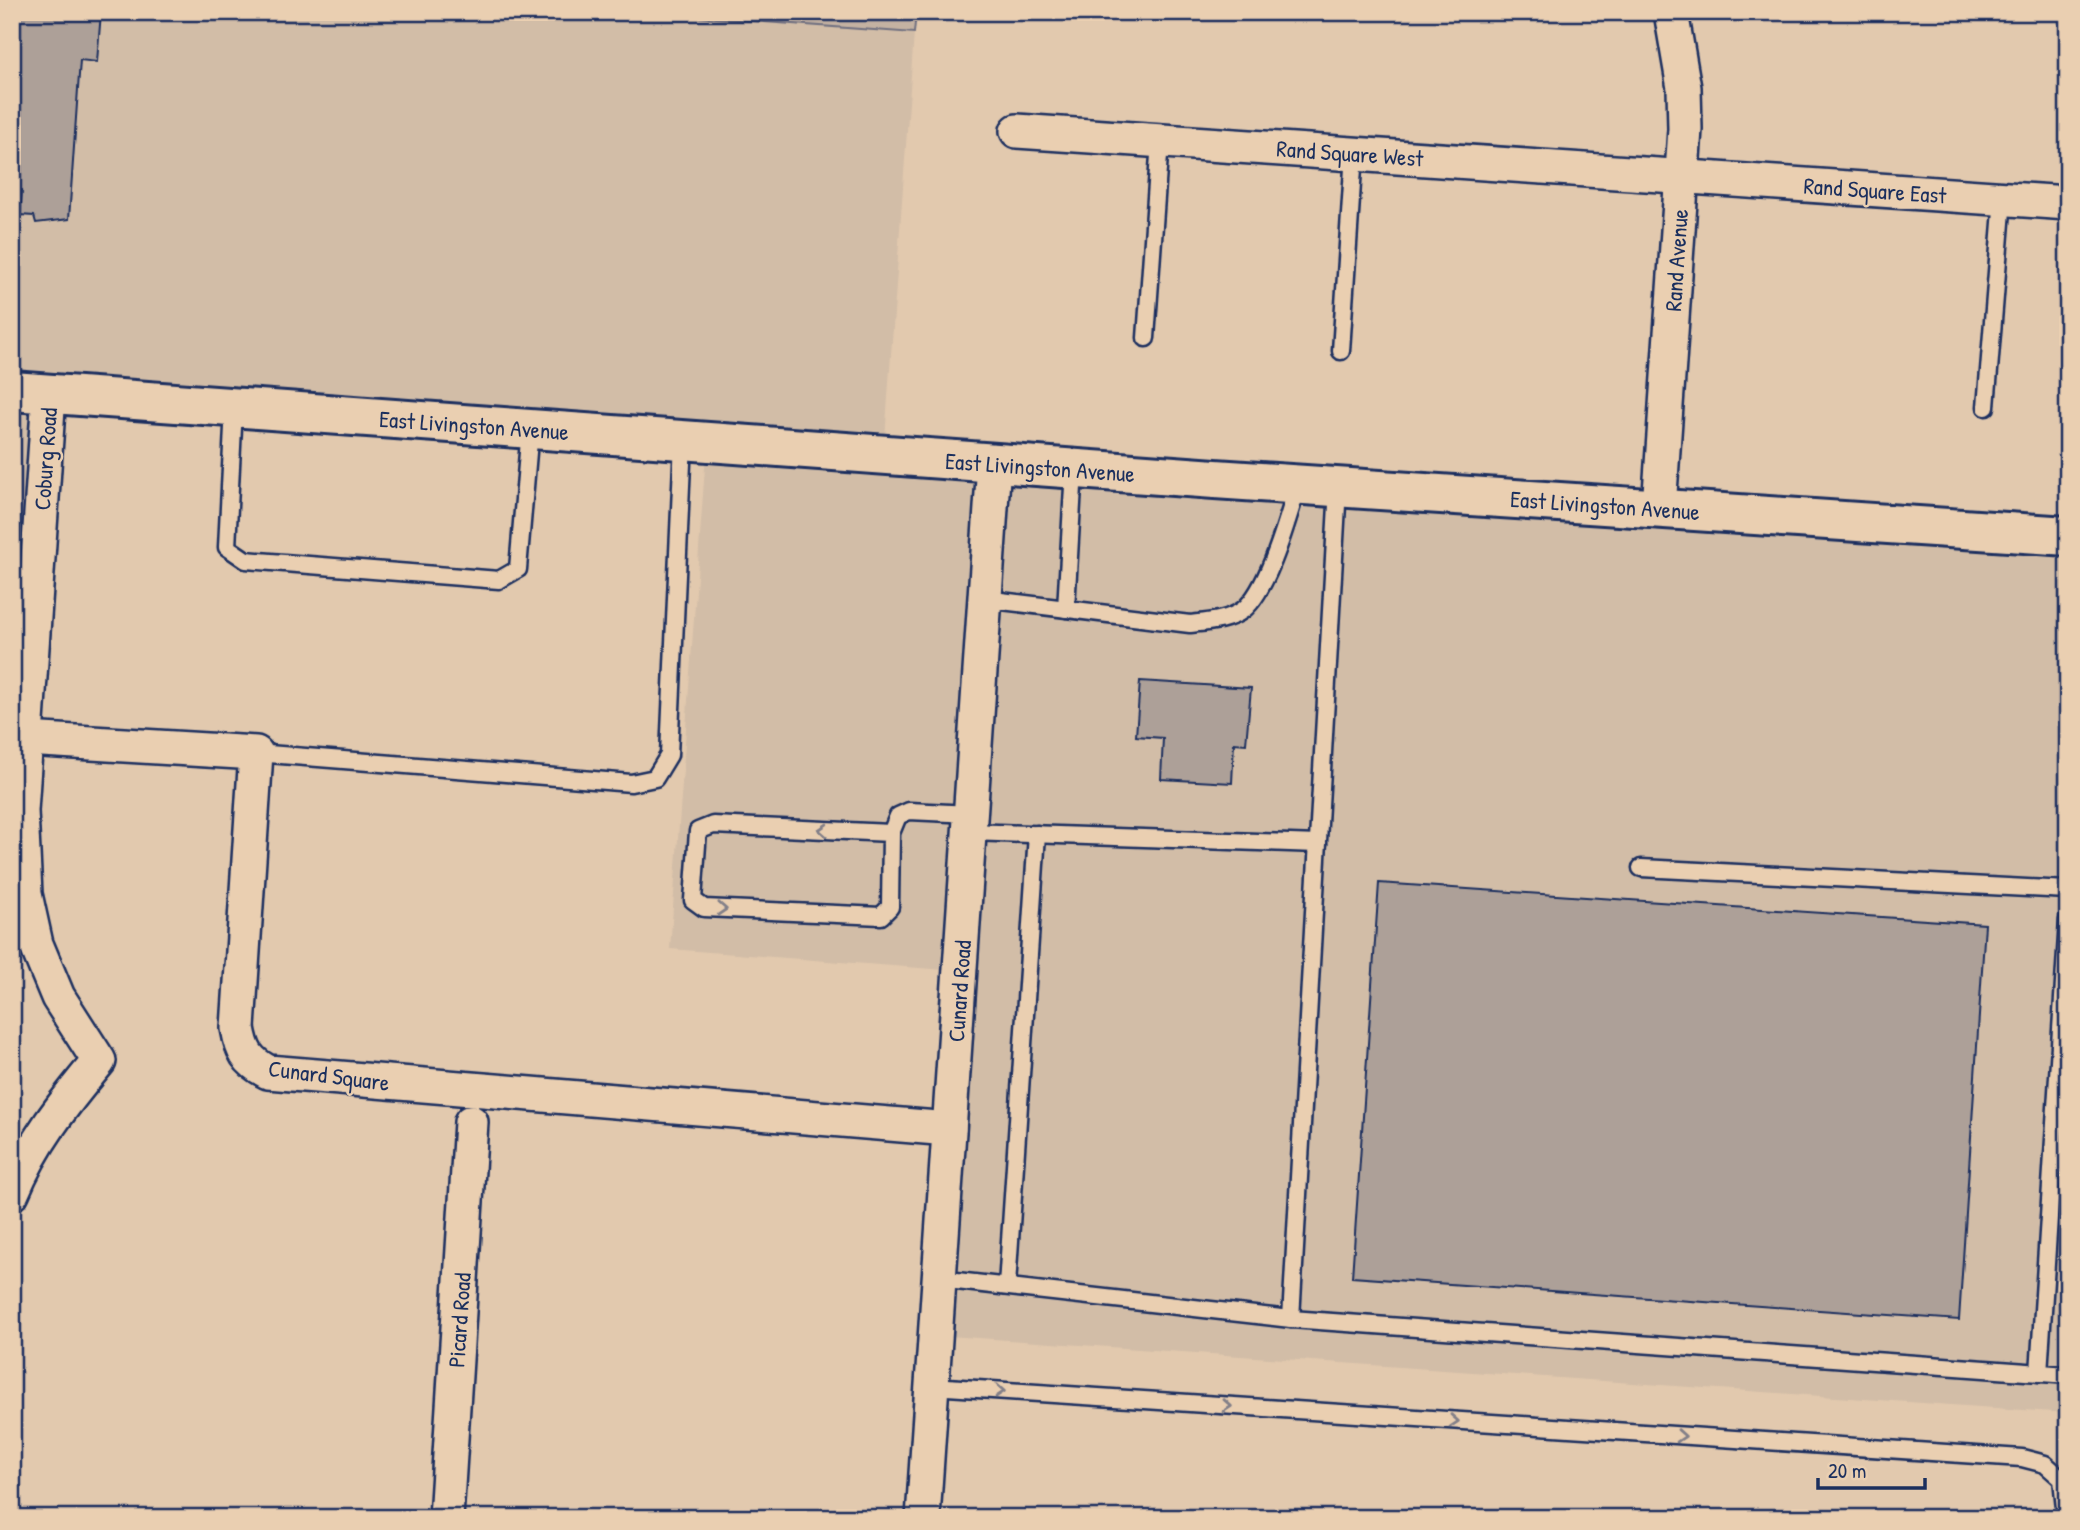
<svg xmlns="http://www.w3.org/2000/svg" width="2080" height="1530" font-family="'Patrick Hand',sans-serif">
<rect width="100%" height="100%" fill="#e2c9ae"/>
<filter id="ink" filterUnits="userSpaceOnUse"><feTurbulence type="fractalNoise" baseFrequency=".0143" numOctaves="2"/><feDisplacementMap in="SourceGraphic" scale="14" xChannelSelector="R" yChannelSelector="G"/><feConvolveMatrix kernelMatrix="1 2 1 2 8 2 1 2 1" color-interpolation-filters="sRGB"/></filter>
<g filter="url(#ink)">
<polygon fill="#d2bda7" points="12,12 685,12 685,16 914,33 884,453 2068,535 2068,1413 934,1335 959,971 670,949 707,439 45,385 12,897"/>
<polygon fill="#c4b2a2" stroke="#707080" stroke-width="2" points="685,12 916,12 914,33 685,16"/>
<g fill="#ada098" stroke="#1b2f5e" stroke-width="2">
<polygon points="12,12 101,12 97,62 80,60 69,219 36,223 34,216 20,215 22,190 12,191"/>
<polygon points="1140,681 1251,688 1246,744 1234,743 1232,783 1161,779 1163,738 1136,736"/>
<polygon points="1379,883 1985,924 1959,1320 1352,1277"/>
</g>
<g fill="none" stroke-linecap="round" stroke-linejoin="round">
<g stroke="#1b2f5e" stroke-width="21">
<g id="lane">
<polyline points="1146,338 1160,141"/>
<polyline points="1341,351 1354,153"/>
<polyline points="234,407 227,547 246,560 499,580 518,569 530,429"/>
<polyline points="1986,407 2003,198"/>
<path d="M 985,599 L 1190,624 C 1207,622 1228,621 1243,610 C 1269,589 1288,517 1298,485"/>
<polyline points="1066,609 1074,469"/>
<polyline points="256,753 631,783 655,778 669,755 683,441"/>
<polyline points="970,832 1318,844"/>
<polyline points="891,833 713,825 698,831 693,900 704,908 881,916 890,907 891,833 898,816 909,811 971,814"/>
<polyline points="1641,868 2068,890"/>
<polyline points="939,1279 1291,1319 2068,1375"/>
<polyline points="1007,1286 1037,834"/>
<polyline points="1291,1319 1338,487"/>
<polyline points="2039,1373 2068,920"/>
<polyline points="932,1386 2022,1458 2045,1464 2062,1479 2066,1518"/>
</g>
</g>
<g stroke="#1b2f5e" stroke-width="38">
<g id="street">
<polyline points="1017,131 2068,203"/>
<polyline points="1659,508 1685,129 1684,88 1671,12"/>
<path d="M 26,739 L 256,753 L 238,1028 C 242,1051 247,1061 268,1072 L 949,1129"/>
<path d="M 12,1193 C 33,1142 64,1103 99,1061 L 58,997 L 36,944 L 25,894 L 21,811 L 49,394"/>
<polyline points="446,1518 471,1122"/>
<polyline points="923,1518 994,463"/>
</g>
</g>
<g stroke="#1b2f5e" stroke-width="44">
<polyline id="secondary" points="12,391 1215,479 2068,536"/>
</g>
<use href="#lane" stroke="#eacfb1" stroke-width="16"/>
<use href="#street" stroke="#eacfb1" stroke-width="33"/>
<use href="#secondary" stroke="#eacfb1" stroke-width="38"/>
</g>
<defs><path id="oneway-chevron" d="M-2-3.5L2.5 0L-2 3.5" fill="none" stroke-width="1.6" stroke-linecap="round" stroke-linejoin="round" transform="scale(1.75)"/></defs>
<g stroke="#827f88">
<use href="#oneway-chevron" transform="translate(823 830) rotate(-177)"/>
<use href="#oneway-chevron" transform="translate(722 909) rotate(3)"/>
<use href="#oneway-chevron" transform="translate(1000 1391) rotate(4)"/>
<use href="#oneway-chevron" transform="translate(1227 1406) rotate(4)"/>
<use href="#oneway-chevron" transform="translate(1454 1421) rotate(4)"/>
<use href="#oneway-chevron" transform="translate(1681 1436) rotate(4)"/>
</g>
</g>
<g text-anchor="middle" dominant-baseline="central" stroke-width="5" stroke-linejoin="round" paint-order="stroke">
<g font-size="23" fill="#1b2f5e" stroke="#eacfb1">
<text transform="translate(1350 153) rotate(4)">Rand Square West</text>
<text transform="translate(1875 190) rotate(4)">Rand Square East</text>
<text transform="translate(1676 260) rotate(-86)">Rand Avenue</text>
<text transform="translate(474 425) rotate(4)">East Livingston Avenue</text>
<text transform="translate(45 459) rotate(-86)">Coburg Road</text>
<text transform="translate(1040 467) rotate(4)">East Livingston Avenue</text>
<text transform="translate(1605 505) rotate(4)">East Livingston Avenue</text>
<text transform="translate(959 991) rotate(-86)">Cunard Road</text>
<text transform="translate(329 1075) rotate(7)">Cunard Square</text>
<text transform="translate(459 1320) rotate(-86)">Picard Road</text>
</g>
</g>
<rect width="2080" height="1530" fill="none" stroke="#eacfb1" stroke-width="42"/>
<rect x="21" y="21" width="2038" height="1488" fill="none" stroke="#1b2f5e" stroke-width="2.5" filter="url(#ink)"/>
<path d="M1818 1478v10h107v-10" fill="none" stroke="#1b2f5e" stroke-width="3.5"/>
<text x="1828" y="1478" font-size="21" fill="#1b2f5e" stroke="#eacfb1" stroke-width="5" paint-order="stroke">20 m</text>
</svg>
